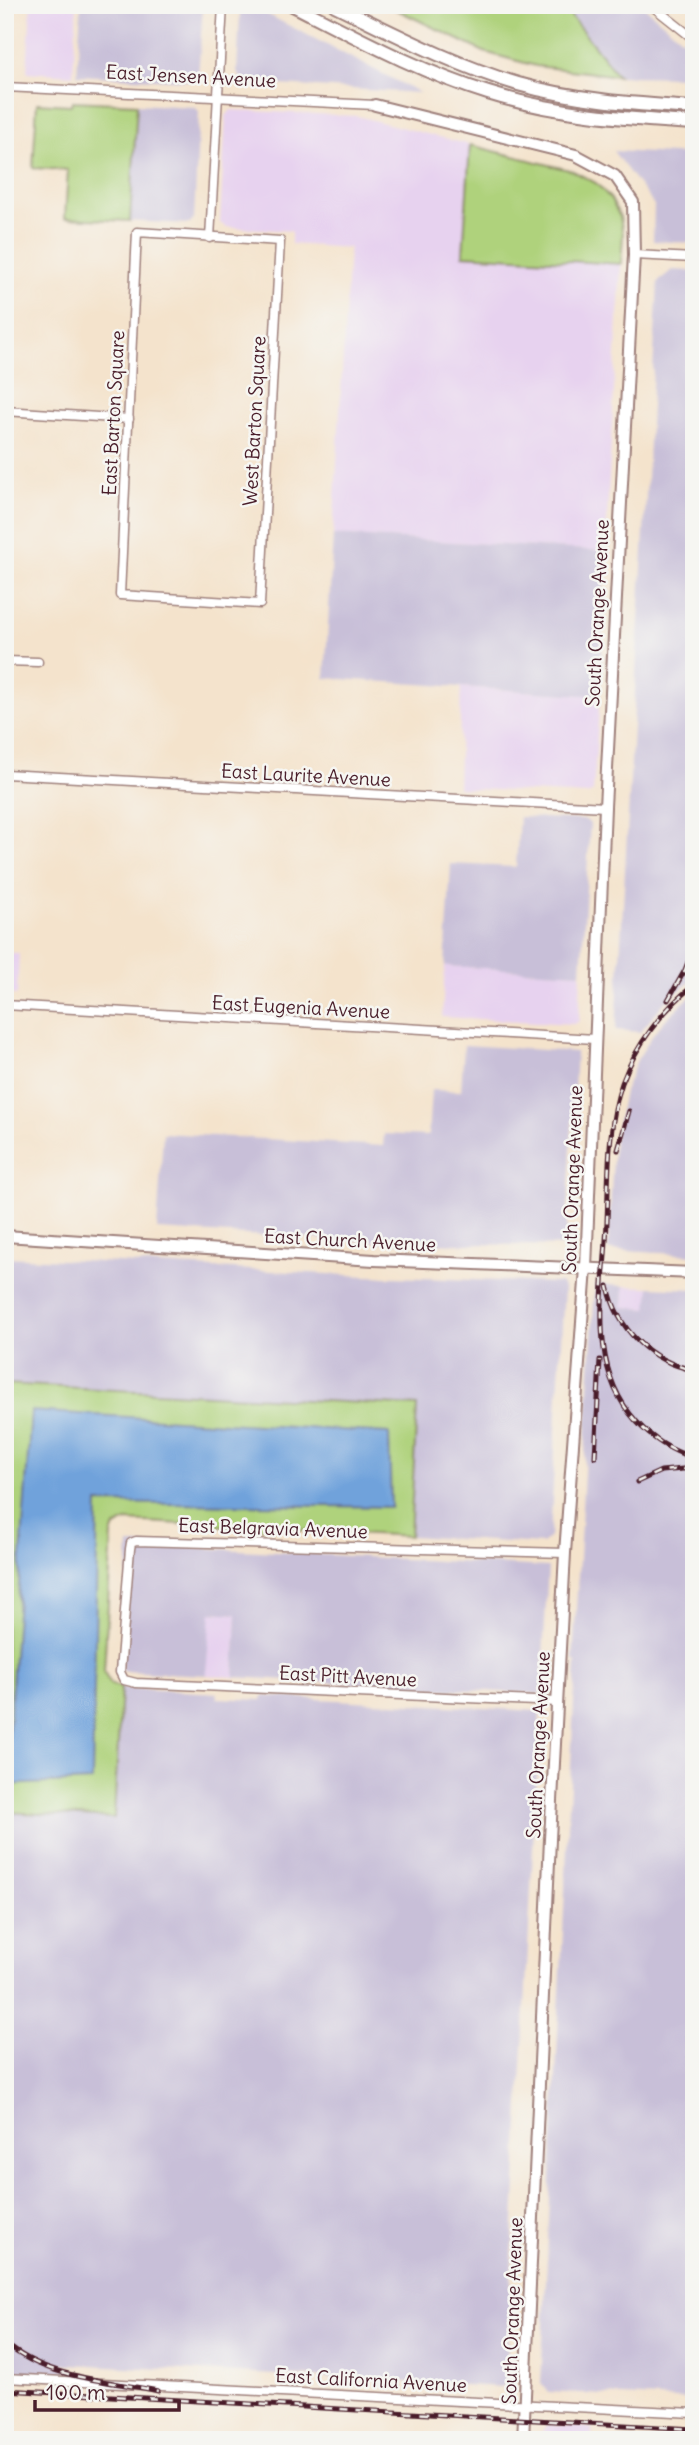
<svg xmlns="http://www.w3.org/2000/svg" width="699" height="2445" font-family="Delius,sans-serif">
<rect width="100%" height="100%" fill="#f6f6f2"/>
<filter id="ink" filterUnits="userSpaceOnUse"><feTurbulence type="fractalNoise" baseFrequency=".0143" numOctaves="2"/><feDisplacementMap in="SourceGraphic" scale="14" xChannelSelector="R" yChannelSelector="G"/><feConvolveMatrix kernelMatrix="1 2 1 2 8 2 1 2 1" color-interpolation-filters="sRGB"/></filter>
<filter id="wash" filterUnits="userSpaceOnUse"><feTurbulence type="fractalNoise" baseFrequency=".00686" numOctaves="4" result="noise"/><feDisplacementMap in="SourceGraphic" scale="28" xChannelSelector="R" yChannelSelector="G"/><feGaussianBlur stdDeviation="1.57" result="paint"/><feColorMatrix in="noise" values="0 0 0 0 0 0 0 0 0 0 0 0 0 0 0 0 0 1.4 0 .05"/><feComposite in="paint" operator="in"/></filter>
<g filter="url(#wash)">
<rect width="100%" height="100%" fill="#f4e3cc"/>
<g fill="#e7d2ef">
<polygon points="31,5 77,5 73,75 27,72"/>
<polygon points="231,110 357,116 470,145 464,255 621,264 605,551 333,535 349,248 291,244 291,231 226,227 220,223 226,116"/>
<polygon points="461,687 600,696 593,792 587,795 458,788"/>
<polygon points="5,953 19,953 17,995 5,994"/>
<polygon points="445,966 581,973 579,1021 574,1024 442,1017"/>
<polygon points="624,1286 650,1287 649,1309 623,1307"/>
<polygon points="210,1612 237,1614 234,1677 206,1675"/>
<polygon points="547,2425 592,2428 592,2440 541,2440 542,2432"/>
</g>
<g fill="#c8bfd8">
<polygon points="81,5 203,5 198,78 193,81 77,75"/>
<polygon points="562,5 642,5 694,49 694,77 618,76"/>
<polygon points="244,7 253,7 420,93 244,83 237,72 240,14"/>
<polygon points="137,104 194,107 199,111 194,219 190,224 130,221"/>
<polygon points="613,151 694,155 694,243 653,241 654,205"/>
<polygon points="672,270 694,271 694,979 663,1004 640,1032 616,1030 658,282"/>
<polygon points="333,535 605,551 600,696 325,678"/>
<polygon points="519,817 586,820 590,824 581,973 445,966 451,864 516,867"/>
<polygon points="694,993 694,1255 608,1250 614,1140 624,1092 637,1060 654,1033 667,1018"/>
<polygon points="464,1045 576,1052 566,1243 564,1246 379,1242 157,1230 163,1133 383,1146 384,1134 428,1136 431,1090 461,1091"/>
<polygon points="6,1257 366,1276 560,1283 564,1289 550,1537 542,1544 410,1536 417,1407 5,1384"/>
<polygon points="595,1284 624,1286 623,1307 648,1309 650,1287 694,1289 694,2400 549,2392 541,2384 576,1662 573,1661"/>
<polygon points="129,1544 548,1567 541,1694 234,1677 237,1614 211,1612 206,1675 122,1671"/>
<polygon points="121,1688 217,1693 217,1698 262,1700 263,1696 540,1711 506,2381 502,2387 51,2363 75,2370 41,2376 5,2374 5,1812 114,1817"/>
</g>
<g fill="#afd27b" stroke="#7c7853" stroke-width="2">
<polygon points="387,5 562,5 618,76 536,66 484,52"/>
<polygon points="72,101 137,104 130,221 65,218 68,170 33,168 37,103 71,105"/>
<polygon points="470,145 573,171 596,183 611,199 620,217 623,235 621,264 463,255"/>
<polygon points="5,1384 417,1406 410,1536 126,1521 115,1527 112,1534 104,1671 109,1683 121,1688 114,1818 5,1812"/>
</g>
<polygon fill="#70a2db" stroke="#5d6083" stroke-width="2" points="31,1411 389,1433 391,1507 98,1503 92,1781 5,1785"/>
</g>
<g filter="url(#ink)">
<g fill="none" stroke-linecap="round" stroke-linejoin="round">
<g stroke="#9f817c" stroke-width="11">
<g id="street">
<polyline points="651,5 694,39"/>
<polyline points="5,87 375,105"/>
<polygon points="137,232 280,241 260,604 120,595"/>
<polyline points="210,238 223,5"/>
<polyline points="634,255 694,258"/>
<polyline points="5,411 129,419"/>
<polyline points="5,661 38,662"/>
<polyline points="5,774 605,807"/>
<polyline points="5,1005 595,1039"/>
<polyline points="558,1702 136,1683 124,1680 120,1672 130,1549 131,1543 136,1541 565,1553"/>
<polyline points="5,2378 694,2413"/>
</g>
</g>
<g stroke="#9f817c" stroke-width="14">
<g id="secondary">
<polyline points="375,105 576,155 615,176 633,202 634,255 605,807 586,1268 565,1553 550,1839 523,2440"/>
<polyline points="5,1236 374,1260 694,1273"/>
</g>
</g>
<g stroke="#9f817c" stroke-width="16">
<g id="primary">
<path d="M 293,5 C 356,37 420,72 488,93 C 555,114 624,119 694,123"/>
<path d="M 335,5 C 395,34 454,65 518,84 C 575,100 635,104 694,108"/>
</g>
</g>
<use href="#street" stroke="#fff" stroke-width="8"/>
<use href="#secondary" stroke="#fff" stroke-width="10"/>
<use href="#primary" stroke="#fff" stroke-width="12"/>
<g stroke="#4a1f2b" stroke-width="5">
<g id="rail">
<path d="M 694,985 C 662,1010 636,1045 622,1083 C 607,1126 609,1177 607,1221 C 605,1289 586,1366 636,1421 C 652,1439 671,1451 694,1458"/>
<polyline points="668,1000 685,970 694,947"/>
<polyline points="618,1150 629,1111"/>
<path d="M 608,1286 C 617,1329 650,1362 694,1370"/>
<polyline points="595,1457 600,1360"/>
<polyline points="637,1482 661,1471 694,1468"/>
<path d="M 5,2343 C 46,2379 107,2380 158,2391"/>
<polyline points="5,2390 694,2429"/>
</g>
</g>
<use href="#rail" stroke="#f6f6f2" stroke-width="2.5" stroke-dasharray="8" stroke-linecap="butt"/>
</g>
</g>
<g text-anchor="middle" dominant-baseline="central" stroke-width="5" stroke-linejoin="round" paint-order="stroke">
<g font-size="19" fill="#4a1f2b" stroke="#f6f6f2">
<text transform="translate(191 76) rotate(3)">East Jensen Avenue</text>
<text transform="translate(113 413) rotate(-87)">East Barton Square</text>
<text transform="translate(254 421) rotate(-87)">West Barton Square</text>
<text transform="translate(597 613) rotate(-87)">South Orange Avenue</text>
<text transform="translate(306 775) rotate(3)">East Laurite Avenue</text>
<text transform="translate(301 1007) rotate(3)">East Eugenia Avenue</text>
<text transform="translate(572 1179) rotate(-88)">South Orange Avenue</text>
<text transform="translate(350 1240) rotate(3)">East Church Avenue</text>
<text transform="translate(273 1528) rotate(2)">East Belgravia Avenue</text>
<text transform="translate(348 1676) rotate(3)">East Pitt Avenue</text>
<text transform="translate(538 1745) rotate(-87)">South Orange Avenue</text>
<text transform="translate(512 2311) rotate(-88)">South Orange Avenue</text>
<text transform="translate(371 2380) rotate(3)">East California Avenue</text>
</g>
</g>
<rect width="699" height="2445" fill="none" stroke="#f6f6f2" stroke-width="28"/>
<path d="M35 2400v10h144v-10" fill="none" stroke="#4a1f2b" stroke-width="3.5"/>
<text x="46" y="2400" font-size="21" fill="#4a1f2b" stroke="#f6f6f2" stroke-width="5" paint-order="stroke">100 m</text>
</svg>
